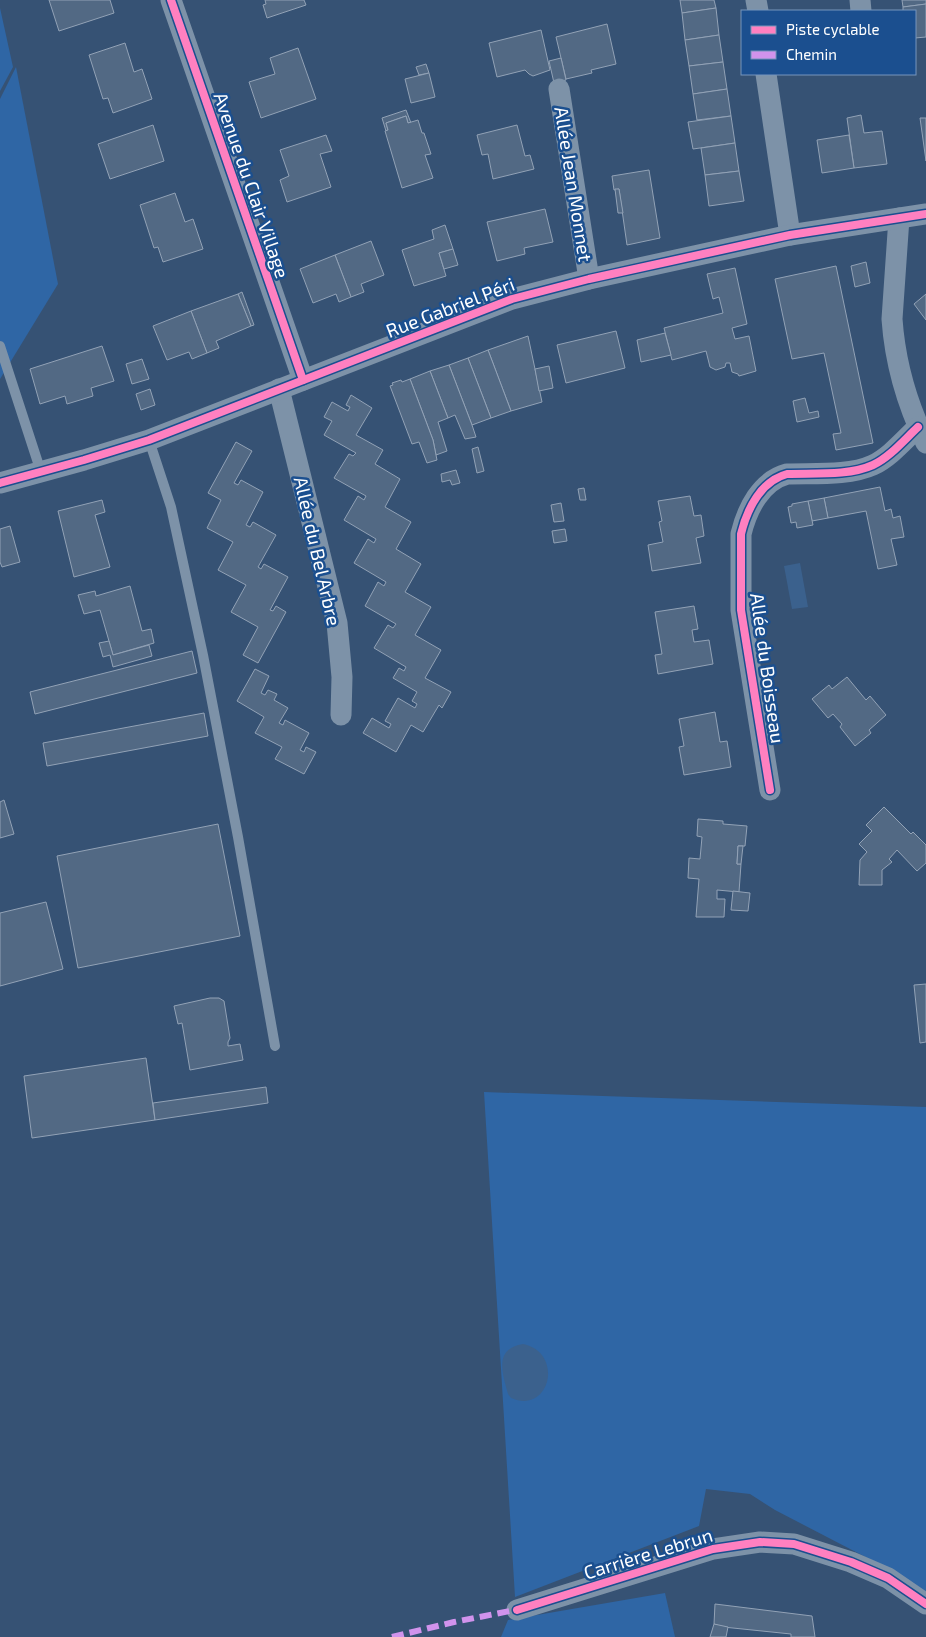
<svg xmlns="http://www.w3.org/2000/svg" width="926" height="1637" font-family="'Exo 2',sans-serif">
<rect width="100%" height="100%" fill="#365274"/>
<g fill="#2f66a5">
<polygon points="0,8 13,67 0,91"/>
<polygon points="16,67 58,284 0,379 0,99"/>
<polygon points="484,1092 926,1107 926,1594 904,1577 775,1510 750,1494 706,1489 699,1526 515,1597"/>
<polygon points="665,1593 675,1637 501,1637 508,1620"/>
</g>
<g fill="#3b618d">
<polygon points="800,563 808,607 792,609 784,566"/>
<path d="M 523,1344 C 564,1352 551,1415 511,1398 L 508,1394 C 502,1372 494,1349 523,1344 Z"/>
</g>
<g fill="#526984" stroke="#92a2b6">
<polygon points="49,0 110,0 114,13 59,31"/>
<polygon points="265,0 304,0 306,5 267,18 263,5 266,4"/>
<polygon points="680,0 714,0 716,8 682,13"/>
<polygon points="902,0 926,0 926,4 903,7"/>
<polygon points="926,4 926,37 915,38 915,11 903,11 903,7"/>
<polygon points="716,8 719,35 685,40 682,13"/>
<polygon points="607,24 616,64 591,70 592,73 566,79 556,37"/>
<polygon points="541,30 550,70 533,76 529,74 525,70 497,77 489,43"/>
<polygon points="719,35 723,62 689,66 685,40"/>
<polygon points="125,43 134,72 142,69 152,99 113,113 108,98 103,99 89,55"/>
<polygon points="298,48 316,99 261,118 249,82 275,74 270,58"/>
<polygon points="561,58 566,80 554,83 549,61"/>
<polygon points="723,62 727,89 693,94 689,66"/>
<polygon points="426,64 429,73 419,75 416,67"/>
<polygon points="429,73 435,97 411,103 405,79"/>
<polygon points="727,89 731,116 697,120 693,94"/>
<polygon points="406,110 411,123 408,123 406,116 386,123 388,130 386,131 382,118"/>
<polygon points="861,115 864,133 882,131 887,164 854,168 847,118"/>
<polygon points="406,116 408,123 418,120 422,133 424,133 431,154 425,155 433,178 402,188 385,131 388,130 386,123"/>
<polygon points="731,116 735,143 693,149 688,122"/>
<polygon points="920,118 926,118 926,161"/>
<polygon points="153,125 164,161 110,179 98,144"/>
<polygon points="517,125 525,156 530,155 534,169 493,179 488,154 482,155 477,135"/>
<polygon points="326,135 332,151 320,154 331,187 287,202 280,180 289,176 280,150"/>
<polygon points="849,135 854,168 822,173 817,140"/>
<polygon points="735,143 739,171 705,175 701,148"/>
<polygon points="649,170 660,238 627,245 619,189 614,190 612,176"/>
<polygon points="739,171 744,201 709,206 705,175"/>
<polygon points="615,189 619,189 623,213 618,213"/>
<polygon points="175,193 185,222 193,219 203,249 163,262 158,247 154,248 140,205"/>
<polygon points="545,209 553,242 524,248 525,254 497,261 487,222"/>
<polygon points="445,225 453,249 439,253 446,276 414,286 402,250 434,239 432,230"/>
<polygon points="371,241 384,275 361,284 364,292 351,297 335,255"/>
<polygon points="453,249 458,265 444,269 439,253"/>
<polygon points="335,255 351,297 339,302 336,294 313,303 300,269"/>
<polygon points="866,262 870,283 855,287 851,266"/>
<polygon points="836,266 873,443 836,450 833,434 841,433 824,353 792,359 775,279"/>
<polygon points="735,268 747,324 732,328 735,339 749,336 756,371 739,376 738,374 732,372 730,363 726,363 725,367 716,370 710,367 706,351 672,360 664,328 723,313 719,297 713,299 707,274"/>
<polygon points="242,292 254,325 251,326 238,294"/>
<polygon points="238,294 251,326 216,341 219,348 207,353 191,311"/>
<polygon points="926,294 926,320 914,304"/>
<polygon points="191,311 207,353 192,359 189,352 167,360 153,326"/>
<polygon points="616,331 625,368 566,383 557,345"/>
<polygon points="665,333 671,355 641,362 637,340"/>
<polygon points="528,336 542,402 511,411 488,350"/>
<polygon points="102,346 114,381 91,388 93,396 67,404 65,396 40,404 30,369"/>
<polygon points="488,350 511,411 491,418 468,358"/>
<polygon points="468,358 491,418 472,425 449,365"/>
<polygon points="142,359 149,379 132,384 126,364"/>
<polygon points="449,365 472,425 476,437 465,439 455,415 448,418 430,371"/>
<polygon points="549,366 553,388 539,391 535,369"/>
<polygon points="430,371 448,418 438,422 447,451 436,455 433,440 410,379"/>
<polygon points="410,379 433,440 437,460 427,463 419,442 412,444 390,386 393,385 392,383 401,380 402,382"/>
<polygon points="150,389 155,405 141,410 136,394"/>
<polygon points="351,395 372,408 356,435 383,450 375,464 400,479 385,507 411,522 396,549 421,564 405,592 431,607 415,635 441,650 425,678 451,692 442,708 439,705 423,732 411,725 396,752 363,733 372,718 389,728 391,724 385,721 398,698 415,708 417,704 412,701 417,692 393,678 399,668 404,671 406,667 374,648 388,625 393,628 396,624 365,606 378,582 384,586 386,582 354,563 368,539 374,543 376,539 344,520 358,496 364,500 366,496 334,478 349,454 353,456 356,453 324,435 332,421 324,417 332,402 348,411 350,407 346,405"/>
<polygon points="805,398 809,413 818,411 819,417 797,422 793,401"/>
<polygon points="236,442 252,451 234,483 238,485 241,480 263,492 246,525 250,527 253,522 276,535 258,567 261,569 264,564 288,577 270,610 273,611 276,606 286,612 258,663 243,655 258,627 231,612 246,585 218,570 233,542 207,528 221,500 208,493"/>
<polygon points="478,447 484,471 477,473 472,449"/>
<polygon points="456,470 460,483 452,485 450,480 442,482 441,474"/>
<polygon points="880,487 885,511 891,509 893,518 900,516 904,537 891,539 897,565 878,569 866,511 828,518 824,498"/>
<polygon points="584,488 586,500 580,500 578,489"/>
<polygon points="690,496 694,516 701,515 704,536 696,538 701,563 652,571 648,545 663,542 659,522 662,521 658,501"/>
<polygon points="824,498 828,518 812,521 808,501"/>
<polygon points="102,500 105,512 95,515 110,567 74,577 58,511"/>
<polygon points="808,501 813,525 797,528 796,522 791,523 788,507 792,506 792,504"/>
<polygon points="561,503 564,521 554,522 551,505"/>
<polygon points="10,526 20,562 2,567 0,562 0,529"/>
<polygon points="565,529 567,541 554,543 552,531"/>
<polygon points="130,586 142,631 151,629 154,643 113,655 100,610 84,614 78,595 95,591 96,596"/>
<polygon points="694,606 698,629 692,630 694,642 709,640 713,664 658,674 655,655 662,654 655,612"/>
<polygon points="109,641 113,655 149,645 152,656 113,667 110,655 103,657 99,643"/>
<polygon points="192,651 197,673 35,714 30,692"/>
<polygon points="255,669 269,676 261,693 265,695 268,690 277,694 274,700 288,708 279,723 283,725 285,720 309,733 300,750 304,752 306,747 316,752 304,774 275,759 282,747 255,733 264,717 237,701"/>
<polygon points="847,677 866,700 870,696 886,715 869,730 871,733 855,746 840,727 842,724 833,714 828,718 812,699 829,685 832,689"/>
<polygon points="715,712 720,742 727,741 731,767 684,775 679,747 684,746 679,719"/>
<polygon points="204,713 208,736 47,766 43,743"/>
<polygon points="4,800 14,834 0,838 0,802"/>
<polygon points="884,807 911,834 913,832 926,845 926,863 917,871 897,850 889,859 892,862 882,870 882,885 859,885 860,860 867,852 859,844 872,831 866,825"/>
<polygon points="698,819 723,821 723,824 747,826 745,846 738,846 737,864 741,864 739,892 717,890 717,899 725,899 724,917 696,917 699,879 688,878 689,858 700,859 702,837 697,836"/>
<polygon points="218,824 240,936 78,968 57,856"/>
<polygon points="738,846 743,846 741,864 737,864"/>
<polygon points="733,891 750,893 748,911 731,910"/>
<polygon points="46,902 63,969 0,986 0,913"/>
<polygon points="926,984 926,1042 920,1043 914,985"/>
<polygon points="210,998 219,998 224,1001 230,1038 228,1042 228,1046 240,1044 243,1060 190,1070 182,1023 178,1024 174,1006"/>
<polygon points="146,1058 155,1120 32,1138 24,1076"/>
<polygon points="266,1087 268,1103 155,1120 153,1103"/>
<polygon points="715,1604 812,1616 815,1637 791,1637 791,1634 723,1627 714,1624"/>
<polygon points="714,1624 728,1627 726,1637 710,1637"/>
</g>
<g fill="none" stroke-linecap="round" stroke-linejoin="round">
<g stroke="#7d92a8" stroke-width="10">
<polyline points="0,346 41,472"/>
<polyline points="149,440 171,507 203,655 238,837 275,1046"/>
</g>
<g stroke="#7d92a8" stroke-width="21">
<polyline points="171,0 303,380"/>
<polyline points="756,0 758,11"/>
<polyline points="860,0 861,11"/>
<polyline points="766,74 790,235"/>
<polyline points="559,89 589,279"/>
<path d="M 899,218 L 892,319 C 895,362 907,404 926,443"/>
<polyline points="279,389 337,623 342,677 341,715"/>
<polyline points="0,483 84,460 149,440 512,299 589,279 790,235 926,214"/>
<path d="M 770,790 L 741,610 L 741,534 C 747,509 761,481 787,474 C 814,473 849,476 873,465 C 890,457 904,440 918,427"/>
<polyline points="517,1610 713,1549 760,1542 794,1544 851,1562 888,1578 926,1604"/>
</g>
<polyline stroke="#d193ec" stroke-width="6" stroke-dasharray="12 6" stroke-linecap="butt" points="392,1637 454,1622 520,1609"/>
<g stroke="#1b4f8f" stroke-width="11">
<g id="cycleway">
<polyline points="171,0 303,380"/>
<polyline points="0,483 84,460 149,440 512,299 589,279 790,235 926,214"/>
<path d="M 770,790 L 741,610 L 741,534 C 747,509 761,481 787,474 C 814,473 849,476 873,465 C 890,457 904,440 918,427"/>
<polyline points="517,1610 713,1549 760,1542 794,1544 851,1562 888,1578 926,1604"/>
</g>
</g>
<use href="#cycleway" stroke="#ff80c0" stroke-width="8"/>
</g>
<g text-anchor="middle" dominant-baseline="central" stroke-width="5" stroke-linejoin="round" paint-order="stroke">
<g font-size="19" fill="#fff" stroke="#1b4f8f">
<text transform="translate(574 184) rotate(81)">Allée Jean Monnet</text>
<text transform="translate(252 185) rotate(71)">Avenue du Clair Village</text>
<text transform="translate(450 307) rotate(-21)">Rue Gabriel Péri</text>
<text transform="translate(318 551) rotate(77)">Allée du Bel Arbre</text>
<text transform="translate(768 668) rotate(82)">Allée du Boisseau</text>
<text transform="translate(648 1553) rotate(-17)">Carrière Lebrun</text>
</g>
</g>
<rect x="741" y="10" width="175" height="65" fill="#1b4f8f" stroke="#7695bc"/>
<rect x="751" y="26" width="25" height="8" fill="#ff80c0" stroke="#7695bc"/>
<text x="786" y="35" font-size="15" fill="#ffffff">Piste cyclable</text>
<rect x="751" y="51" width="25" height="8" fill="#d193ec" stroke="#7695bc"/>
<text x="786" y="60" font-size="15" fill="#ffffff">Chemin</text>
</svg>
